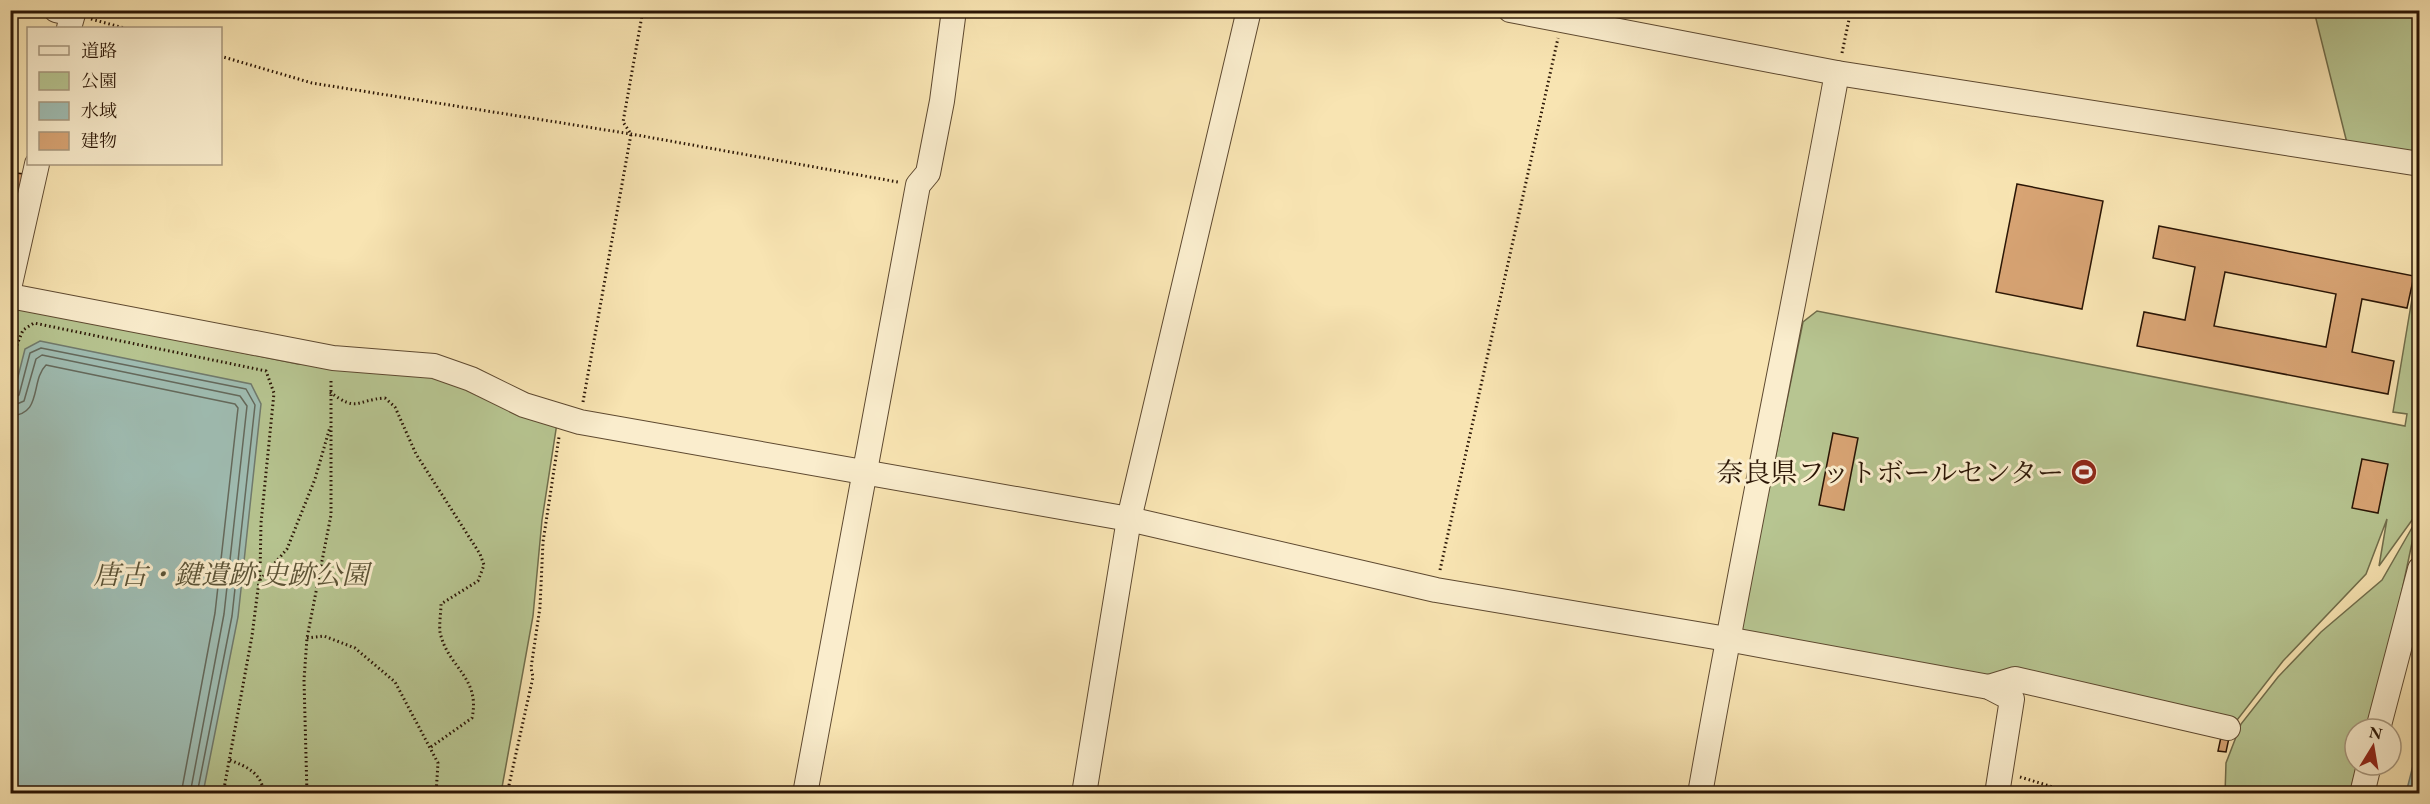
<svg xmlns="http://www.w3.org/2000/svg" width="2430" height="804" font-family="'EB Garamond','Noto Serif JP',serif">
<rect width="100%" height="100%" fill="#f8e4b2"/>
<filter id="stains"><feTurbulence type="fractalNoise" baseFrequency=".00333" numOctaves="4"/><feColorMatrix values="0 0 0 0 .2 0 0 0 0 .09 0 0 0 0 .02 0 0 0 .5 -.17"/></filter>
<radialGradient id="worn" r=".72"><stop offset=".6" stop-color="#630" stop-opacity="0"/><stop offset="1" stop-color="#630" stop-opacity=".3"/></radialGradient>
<g fill="#b7c591" stroke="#706d4b" stroke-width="1.5">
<polygon points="2314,11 2419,11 2419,160 2348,147"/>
<polygon points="2419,257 2420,509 2379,566 2387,519 2366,574 2283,661 2234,724 1991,681 1740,630 1803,322 1817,311 2405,426 2407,414 2393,412"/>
<polygon points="10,305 298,364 432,373 557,423 542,520 533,616 501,793 11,793"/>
<polygon points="2417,519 2400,600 2367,729 2355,729 2355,765 2357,765 2350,793 2225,794 2226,763 2241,724 2278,677 2321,632 2382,580"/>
</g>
<g fill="#9fbdb3" stroke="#707a6d" stroke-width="1.5">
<polygon points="40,341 251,384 261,404 238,617 203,793 11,793 11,404 25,349"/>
<polygon points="2419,742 2419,793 2406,793"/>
</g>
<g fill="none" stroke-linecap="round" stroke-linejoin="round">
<g stroke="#64695c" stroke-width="1.5">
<polyline points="10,399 19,395 30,353 41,348 246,389 255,405 232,616 197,794"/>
<polyline points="10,407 24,401 36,359 42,355 240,396 247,406 224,614 190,794"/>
<path d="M 10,416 C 43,415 30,381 46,365 L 235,404 L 238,408 L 215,613 L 181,794"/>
</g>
</g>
<g fill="#d8a474" stroke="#2a1505" stroke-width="1.5" fill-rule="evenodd">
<polygon points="16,173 24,174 19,200 10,198 10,183 14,183"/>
<polygon points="2017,184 2103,201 2082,309 1996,292"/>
<path d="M 2159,226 L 2414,276 L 2407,308 L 2362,299 L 2352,352 L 2394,361 L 2388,394 L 2137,346 L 2144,312 L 2185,320 L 2195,267 L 2153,258 ZM 2225,272 L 2336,294 L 2326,347 L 2214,326 Z"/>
<polygon points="1833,433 1858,438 1844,510 1819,505"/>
<polygon points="2362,459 2388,464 2378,513 2352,508"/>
<polygon points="2221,737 2229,738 2226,752 2218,751"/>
</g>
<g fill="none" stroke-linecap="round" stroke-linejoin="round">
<g stroke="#5e4930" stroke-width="26">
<g id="minor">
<polyline points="56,10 73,14 69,28"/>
<polyline points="1510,10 1837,73 2420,164"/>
<polyline points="10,284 37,164"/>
<polyline points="10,296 333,358 434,366 471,379 524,405 580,422 1129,519 1436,590 1727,639 1989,687 2012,699 1997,794"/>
<polyline points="1989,687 2015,679 2228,728"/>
<polyline points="2378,729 2420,569"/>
<polyline points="805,794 918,185 928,173 942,101 954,10"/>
<polyline points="1084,794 1129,519 1249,10"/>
<path d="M 1700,794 C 1742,553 1793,313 1837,73"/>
<polyline points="2362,794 2369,765"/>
</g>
</g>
<g stroke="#2a1505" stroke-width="3" stroke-dasharray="1.5 3" stroke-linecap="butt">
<polyline points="91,19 124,28"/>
<polyline points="1842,53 1851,10"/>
<polyline points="220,56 312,83 631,134 898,182"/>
<polyline points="10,362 23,330 34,323 266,371 274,393 261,523 260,573 252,636 223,794"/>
<path d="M 330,392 C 358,413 355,400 385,398 L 395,407 L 416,454 L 480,554 L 484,565 L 478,581 L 441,604 C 441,612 439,624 440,632 C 447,667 481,677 472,718 L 431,747"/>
<polyline points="583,402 631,134 623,122 643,10"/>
<polyline points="1440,570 1558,38"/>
<polyline points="260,580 287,549 315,479 330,427"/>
<polyline points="307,638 324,636 355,648 395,682 438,763 436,794"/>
<path d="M 230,760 C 247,767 262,773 264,794"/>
<polyline points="2020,777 2076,794"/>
<polyline points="307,794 304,680 307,638 331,515 331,378"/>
<polyline points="507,794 533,677 531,668 540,607 543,542 559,437"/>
</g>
<use href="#minor" stroke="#faedcd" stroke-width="24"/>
</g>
<defs>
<g id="stadium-disc" transform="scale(1.35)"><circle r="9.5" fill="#8f2418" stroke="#faedcd"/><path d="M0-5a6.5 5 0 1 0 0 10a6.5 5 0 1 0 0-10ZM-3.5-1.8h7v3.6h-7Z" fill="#fff"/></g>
</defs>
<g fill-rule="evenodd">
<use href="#stadium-disc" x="2084" y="472"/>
</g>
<g text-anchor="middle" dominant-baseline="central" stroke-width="6" stroke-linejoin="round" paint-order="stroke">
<g font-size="27" fill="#2a1505" stroke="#faedcd" text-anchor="end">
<text x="2064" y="472">奈良県フットボールセンター</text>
</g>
<g font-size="27" font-style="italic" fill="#5b5336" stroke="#faedcd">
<text x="231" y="574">唐古・鍵遺跡 史跡公園</text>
</g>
</g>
<rect width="2430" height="804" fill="none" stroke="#f8e4b2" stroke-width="36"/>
<rect x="12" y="12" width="2406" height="780" fill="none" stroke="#2a1505" stroke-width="3"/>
<rect x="18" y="18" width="2394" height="768" fill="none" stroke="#2a1505" stroke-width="1.5"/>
<rect x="27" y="27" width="195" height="138" fill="#faedcd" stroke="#a7977d" stroke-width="1.5"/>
<rect x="39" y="46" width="30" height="9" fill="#faedcd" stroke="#a7977d" stroke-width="1.5"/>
<text x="81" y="57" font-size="18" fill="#2a1505">道路</text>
<rect x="39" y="72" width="30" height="18" fill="#b7c591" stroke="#a7977d" stroke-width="1.5"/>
<text x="81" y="87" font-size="18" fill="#2a1505">公園</text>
<rect x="39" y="102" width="30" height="18" fill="#9fbdb3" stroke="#a7977d" stroke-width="1.5"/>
<text x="81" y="117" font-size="18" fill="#2a1505">水域</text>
<rect x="39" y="132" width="30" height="18" fill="#d8a474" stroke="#a7977d" stroke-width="1.5"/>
<text x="81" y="147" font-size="18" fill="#2a1505">建物</text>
<g transform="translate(2373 747) rotate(11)"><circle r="28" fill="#faedcd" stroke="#a7977d" stroke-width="1.5"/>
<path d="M0-4.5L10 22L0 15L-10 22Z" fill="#8f2418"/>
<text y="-9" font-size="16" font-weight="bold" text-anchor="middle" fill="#2a1505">N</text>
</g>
<rect width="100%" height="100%" filter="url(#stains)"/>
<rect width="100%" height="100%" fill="url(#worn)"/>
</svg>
